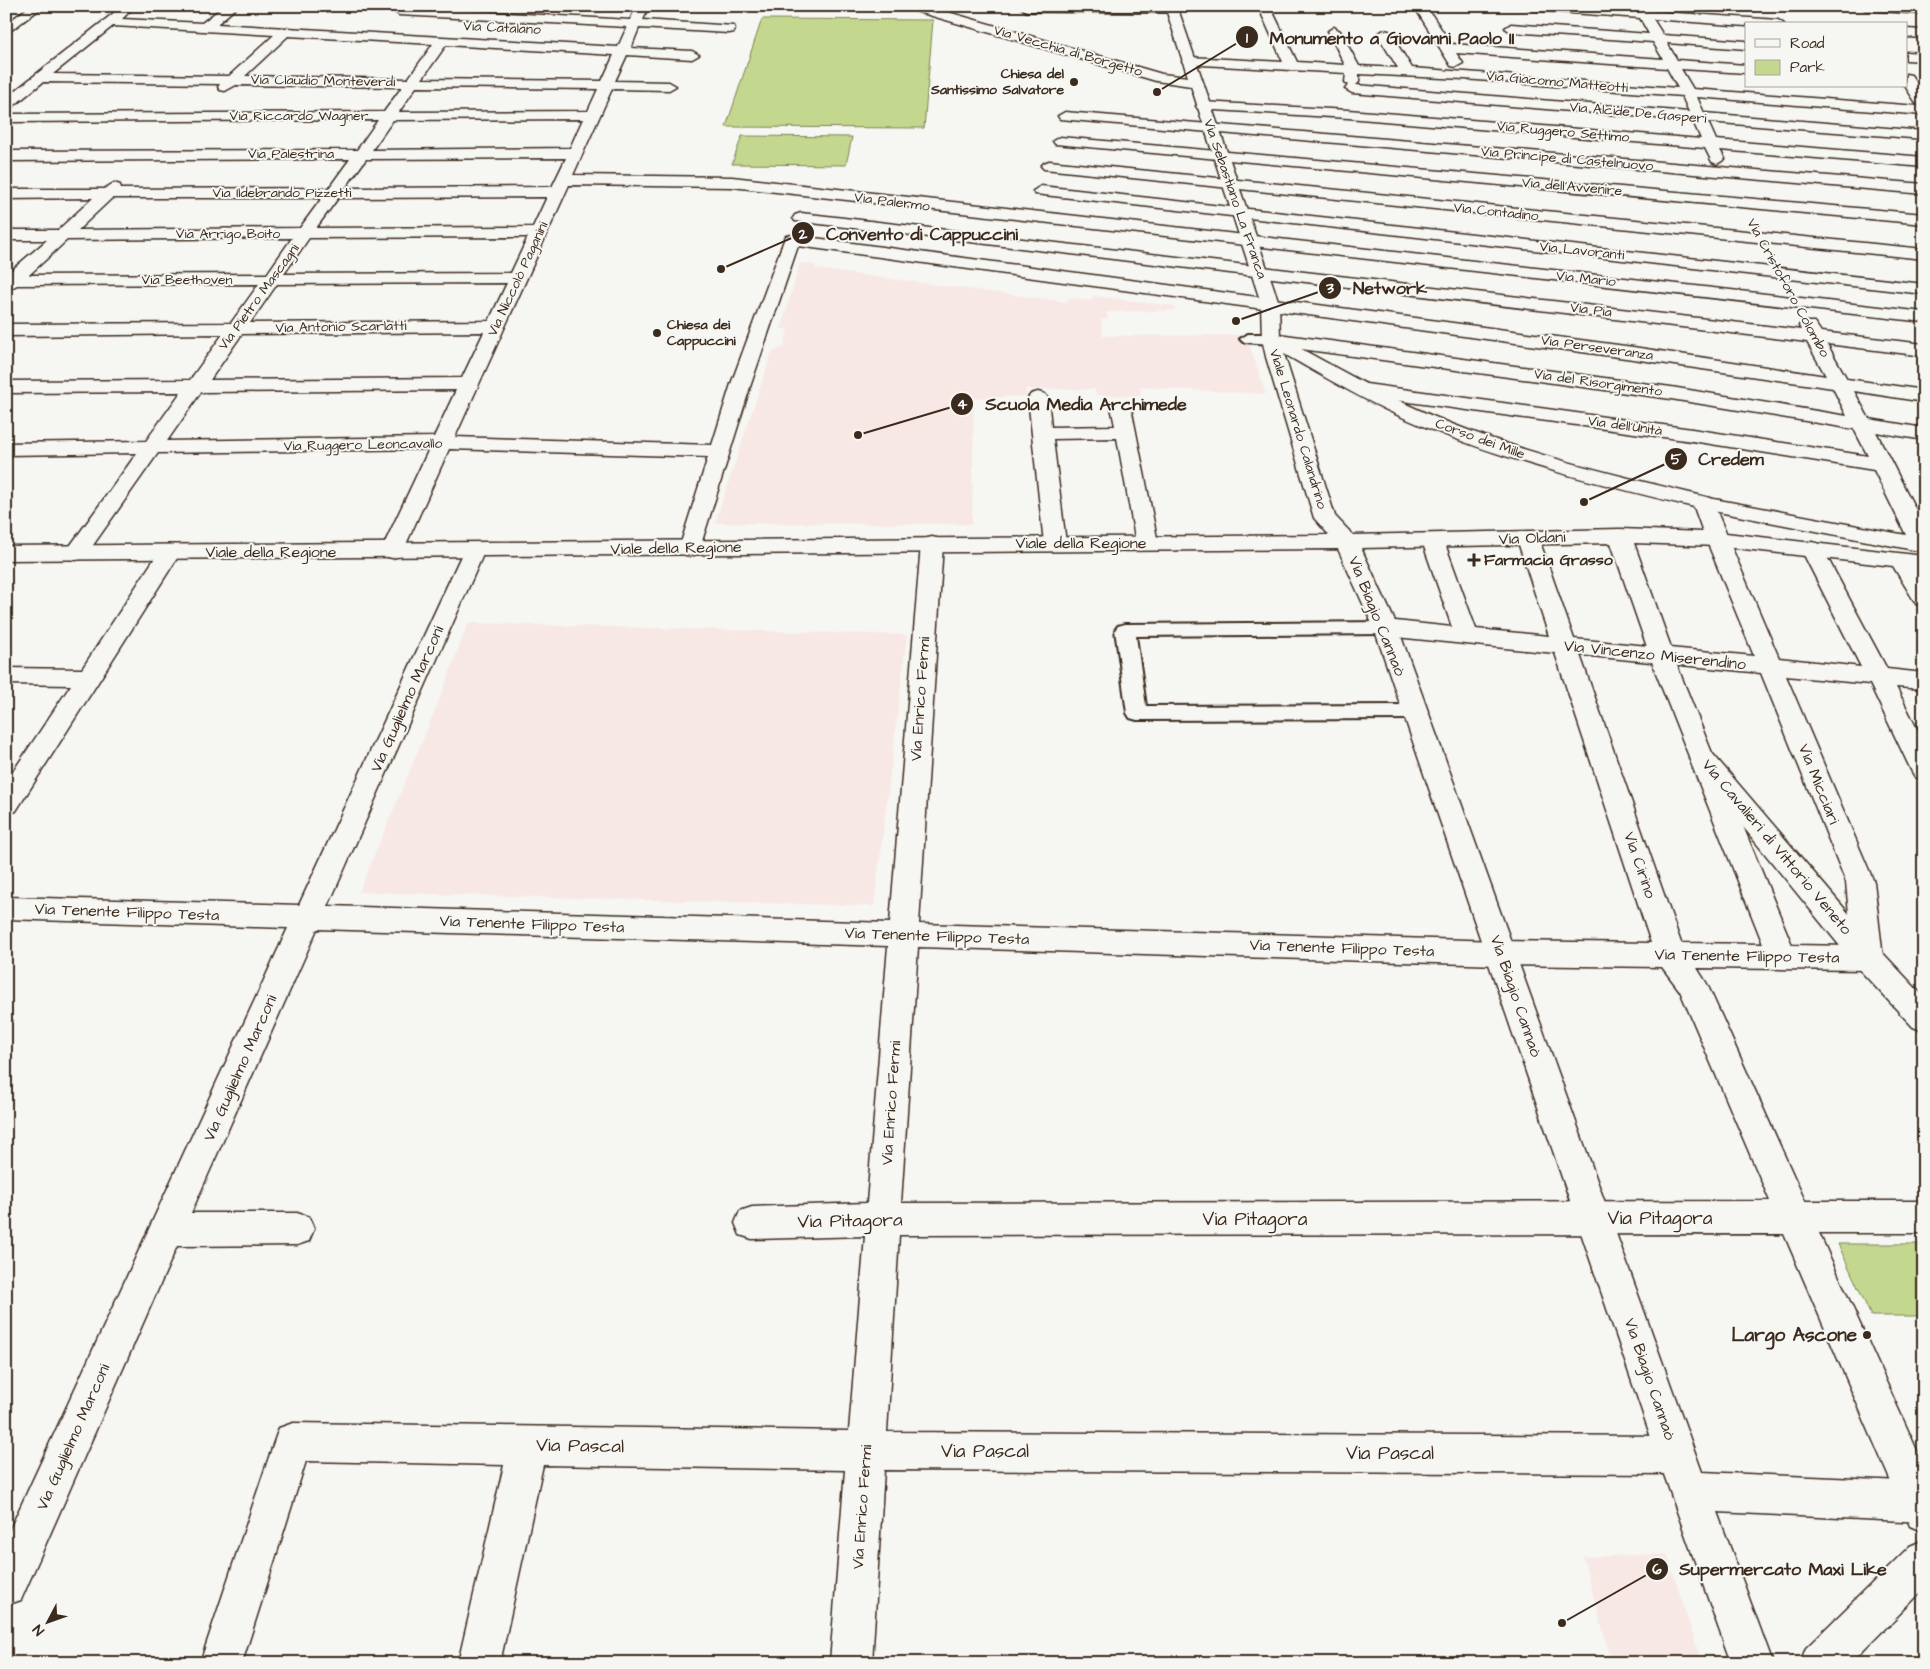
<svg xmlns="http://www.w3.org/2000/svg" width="1930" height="1669" font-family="'Architects Daughter',sans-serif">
<rect width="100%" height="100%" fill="#f6f6f2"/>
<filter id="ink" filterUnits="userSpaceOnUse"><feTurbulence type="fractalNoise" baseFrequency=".02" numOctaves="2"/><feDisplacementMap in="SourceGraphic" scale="10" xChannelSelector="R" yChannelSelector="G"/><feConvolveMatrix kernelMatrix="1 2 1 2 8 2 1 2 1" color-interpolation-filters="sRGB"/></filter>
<g filter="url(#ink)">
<g fill="#f7e8e5">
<polygon points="800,263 816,265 815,269 1067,302 1069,298 1091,301 1093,296 1173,306 1175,310 1106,312 1108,319 1101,320 1103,336 1246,335 1266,394 1140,387 1141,396 1096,395 1095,389 1025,389 1026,396 974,398 972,524 715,523 772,352 784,347 788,329 781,329"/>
<polygon points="468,623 907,635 874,906 359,892 441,696"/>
<polygon points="1667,1554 1702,1663 1612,1663 1583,1557"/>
</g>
<g fill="#c3d88e" stroke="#7f8156">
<polygon points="762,19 933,20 924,128 726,127"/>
<polygon points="742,136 852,137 846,165 732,164"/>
<polygon points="1838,1244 1924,1244 1924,1316 1871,1316"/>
</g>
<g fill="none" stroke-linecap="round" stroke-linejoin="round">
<g stroke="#3b2a1e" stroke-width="4">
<g id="lane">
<polygon points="1020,6 1173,6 1177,9 1172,12 1026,11"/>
<polygon points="1248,334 1271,334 1279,339 1271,344 1243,342 1240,339"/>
<polygon points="1386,622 1393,624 1396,628 1393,632 1386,634 1136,636 1146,706 1415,705 1422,707 1425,712 1422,717 1415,719 1137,720 1130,718 1127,713 1115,630 1118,626 1125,624"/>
</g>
</g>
<g stroke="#3b2a1e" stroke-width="3">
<g id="street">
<polygon points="30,6 44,6 6,34 6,24"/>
<path d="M 224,6 L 238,6 L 217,24 L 618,47 L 627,27 L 399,15 L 393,11 L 399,7 L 630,20 L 637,6 L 649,6 L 643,20 L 734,26 L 735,29 L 734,32 L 729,33 L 639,28 L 631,48 L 692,51 L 699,55 L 692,59 L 627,55 L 615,81 L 669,82 L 676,86 L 669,90 L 612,89 L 573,175 L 732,177 L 1924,312 L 1924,322 L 732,187 L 569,185 L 455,437 L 712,445 L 731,384 L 784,240 L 786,236 L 792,235 L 1633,347 L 1826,376 L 1807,342 L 795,221 L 793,218 L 795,215 L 801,213 L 1801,330 L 1799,326 L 1802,322 L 1814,322 L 1821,332 L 1924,344 L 1924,356 L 1827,344 L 1847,379 L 1924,390 L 1924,402 L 1854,391 L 1869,419 L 1924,428 L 1924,440 L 1876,432 L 1924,526 L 1924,552 L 1703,509 L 1695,508 L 1692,503 L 1695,498 L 1703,497 L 1906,535 L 1874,470 L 1692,441 L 1366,396 L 1359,394 L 1356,390 L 1359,386 L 1366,384 L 1692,429 L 1868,456 L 1854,429 L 1671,399 L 1271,345 L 1264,343 L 1262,339 L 1264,335 L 1271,333 L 1671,387 L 1847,416 L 1833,388 L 1633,359 L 798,246 L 751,384 L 698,554 L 690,556 L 682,554 L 679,549 L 708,457 L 449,449 L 403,551 L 400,556 L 392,558 L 384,556 L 381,551 L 429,449 L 158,453 L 84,558 L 76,560 L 68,558 L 65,553 L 137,453 L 6,455 L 6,443 L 146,441 L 181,392 L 6,393 L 6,381 L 190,380 L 223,334 L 6,336 L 6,324 L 231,323 L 259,284 L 17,285 L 6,291 L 6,275 L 47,240 L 6,240 L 6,230 L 58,230 L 93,198 L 6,199 L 6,189 L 104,189 L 114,183 L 120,185 L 121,189 L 329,188 L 350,159 L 6,161 L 6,151 L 357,150 L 378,120 L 6,122 L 6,114 L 384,112 L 402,87 L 236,85 L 225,91 L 220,90 L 218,87 L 220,84 L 43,82 L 11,108 L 6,109 L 6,98 L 120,8 L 124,7 L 130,11 L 122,19 L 202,23 ZM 113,26 L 274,35 L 229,76 L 53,74 ZM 288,36 L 433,44 L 408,79 L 245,76 ZM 446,45 L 614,55 L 602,81 L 422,79 ZM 416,87 L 598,89 L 588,111 L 399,112 ZM 583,119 L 570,148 L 372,150 L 393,120 ZM 566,158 L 552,187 L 345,188 L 366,159 ZM 547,197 L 533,227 L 316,228 L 338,198 ZM 112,198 L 322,198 L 300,228 L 78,230 ZM 528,237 L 511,273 L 284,274 L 309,238 ZM 292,238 L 267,274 L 29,275 L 67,240 ZM 507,283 L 489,321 L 250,323 L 277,284 ZM 484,332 L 462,378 L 210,380 L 242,334 ZM 456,390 L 434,437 L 167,441 L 201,392 Z"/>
<path d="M 1258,6 L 1270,6 L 1297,62 L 1345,65 L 1328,31 L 1334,27 L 1340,31 L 1359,66 L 1398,68 L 1377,34 L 1384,30 L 1389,31 L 1412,68 L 1678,88 L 1667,68 L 1456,53 L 1463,63 L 1456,67 L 1451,66 L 1414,6 L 1426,6 L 1451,44 L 1663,59 L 1653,42 L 1511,32 L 1505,28 L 1511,24 L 1649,34 L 1640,18 L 1530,10 L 1524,6 L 1585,6 L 1636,10 L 1634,6 L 1646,6 L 1649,11 L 1778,20 L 1784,24 L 1746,24 L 1746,26 L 1653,19 L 1663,35 L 1746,41 L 1746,49 L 1667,43 L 1677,60 L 1746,65 L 1746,73 L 1681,69 L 1693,89 L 1918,106 L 1905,86 L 1906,74 L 1911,75 L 1924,93 L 1924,115 L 1697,97 L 1704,113 L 1924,131 L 1924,139 L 1708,122 L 1716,140 L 1924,157 L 1924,167 L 1720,150 L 1725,159 L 1717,164 L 1712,162 L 1705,148 L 1348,118 L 1198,109 L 1196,106 L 1203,102 L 1348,110 L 1701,139 L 1693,121 L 1352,93 L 1345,89 L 1349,85 L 1345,82 L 1346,73 L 1184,64 L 1182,61 L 1184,58 L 1189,57 L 1283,62 ZM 1359,74 L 1464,79 L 1682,96 L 1689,112 L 1356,85 L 1359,82 Z"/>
<polygon points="1860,6 1924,6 1924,14 1866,10"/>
<polygon points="1906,29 1924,30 1924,38 1906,37"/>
<polygon points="1906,52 1924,53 1924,61 1906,60"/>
<polygon points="1065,112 1924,184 1924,194 1060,119 1058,116"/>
<polygon points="1060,137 1924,214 1924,224 1055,144 1053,141"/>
<polygon points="1049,161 1924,249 1924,259 1044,169 1041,166 1044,163"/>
<polygon points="1041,186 1924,284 1924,294 1035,194 1033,191"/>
<polygon points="1038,392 1045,394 1048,398 1051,427 1115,426 1111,407 1114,403 1128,403 1131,407 1158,543 1155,548 1147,550 1139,548 1136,543 1117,438 1053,439 1066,543 1063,548 1055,550 1047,548 1044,543 1028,398 1031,394"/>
<path d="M 1528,532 L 1536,534 L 1539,539 L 1574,639 L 1754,656 L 1706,539 L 1709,534 L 1717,532 L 1725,534 L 1728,539 L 1779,658 L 1861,667 L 1801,549 L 1804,544 L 1812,542 L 1820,544 L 1887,669 L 1924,673 L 1924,689 L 1896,687 L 1924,743 L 1924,779 L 1915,777 L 1911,770 L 1870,684 L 1786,676 L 1874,882 L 1883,958 L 1879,967 L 1868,970 L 1697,968 L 1707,984 L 1805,1201 L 1924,1201 L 1924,1233 L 1819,1233 L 1924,1466 L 1924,1532 L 1910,1526 L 1784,1234 L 899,1235 L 887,1432 L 1676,1436 L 1690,1441 L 1695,1455 L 1690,1469 L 1676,1474 L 884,1470 L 872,1663 L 830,1663 L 845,1470 L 543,1465 L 500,1663 L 458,1663 L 504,1465 L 306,1461 L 242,1663 L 200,1663 L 274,1442 L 279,1428 L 293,1423 L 849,1431 L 865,1236 L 752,1239 L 740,1235 L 735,1223 L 740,1211 L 752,1207 L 867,1203 L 888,946 L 317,929 L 191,1213 L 297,1213 L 309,1217 L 314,1229 L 309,1241 L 297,1245 L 177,1246 L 21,1600 L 6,1605 L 6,1538 L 288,928 L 6,919 L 6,897 L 299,905 L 466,545 L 474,543 L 482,545 L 485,550 L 328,906 L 890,923 L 921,544 L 924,539 L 932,537 L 940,539 L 943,544 L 919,924 L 1500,941 L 1651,943 L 1555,653 L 1386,636 L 1378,633 L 1374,628 L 1378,623 L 1386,620 L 1452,627 L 1422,541 L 1425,536 L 1433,534 L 1441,536 L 1444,541 L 1476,629 L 1549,636 L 1517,539 L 1520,534 ZM 1580,655 L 1761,673 L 1846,882 L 1852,946 L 1792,945 L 1715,758 L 1711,751 L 1702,749 L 1693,751 L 1689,758 L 1763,944 L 1681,943 ZM 918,947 L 1500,965 L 1662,967 L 1680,991 L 1770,1201 L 901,1203 Z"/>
<polygon points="170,545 178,547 181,552 16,811 6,814 6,782 71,685 6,684 6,668 82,669 162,547"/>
</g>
</g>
<g stroke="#3b2a1e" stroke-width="3">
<g id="secondary">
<path d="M 906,6 L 927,6 L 1162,74 L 1188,77 L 1165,6 L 1177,6 L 1279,303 L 1280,337 C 1336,368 1392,400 1452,424 C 1536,457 1624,477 1711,498 L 1726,533 L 1924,556 L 1924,570 L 1918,569 L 1924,579 L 1924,606 L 1916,604 L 1893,566 L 1717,546 L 1634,543 L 1680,673 L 1712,753 L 1879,949 L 1924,997 L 1924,1031 L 1913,1027 L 1857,967 L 1692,764 L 1656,673 L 1611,543 L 1361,548 L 1398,628 L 1702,1472 L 1924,1482 L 1924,1522 L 1717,1512 L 1773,1663 L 1731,1663 L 1657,1455 L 1374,628 L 1338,549 L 6,560 L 6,546 L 1329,535 L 1314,518 L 1266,357 L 1262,339 L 1261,303 L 1191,86 L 1156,81 L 908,9 ZM 1284,354 C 1323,376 1363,400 1404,418 C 1497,459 1595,483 1694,507 L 1703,532 L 1620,529 L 1353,535 L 1335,516 Z"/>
<polygon points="1924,1540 1924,1589 1851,1663 1800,1663 1806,1648 1910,1546"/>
</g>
</g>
<use href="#lane" fill="#f6f6f2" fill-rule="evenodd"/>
<use href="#street" fill="#f6f6f2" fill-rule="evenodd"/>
<use href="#secondary" fill="#f6f6f2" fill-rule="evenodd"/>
</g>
</g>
<g fill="#3b2a1e" stroke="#f6f6f2" stroke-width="2">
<circle cx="1074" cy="82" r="5"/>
<circle cx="657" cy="333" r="5"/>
<path d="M1471.5 552.5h5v5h5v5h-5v5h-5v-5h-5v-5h5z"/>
<circle cx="1867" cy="1335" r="5"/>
</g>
<g text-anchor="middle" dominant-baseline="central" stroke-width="4" stroke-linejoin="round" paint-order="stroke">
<g font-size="14" fill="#3b2a1e" stroke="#f6f6f2">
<text transform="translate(502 28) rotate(3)">Via Catalano</text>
<text transform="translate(1068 51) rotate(16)">Via Vecchia di Borgetto</text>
<text transform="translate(323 81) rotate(1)">Via Claudio Monteverdi</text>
<text transform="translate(1557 82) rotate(5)">Via Giacomo Matteotti</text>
<text transform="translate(1638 113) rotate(5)">Via Alcide De Gasperi</text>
<text x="299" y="116">Via Riccardo Wagner</text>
<text transform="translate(1563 132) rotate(5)">Via Ruggero Settimo</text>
<text x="291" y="154">Via Palestrina</text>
<text transform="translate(1567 159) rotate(5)">Via Principe di Castelnuovo</text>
<text transform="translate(1572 187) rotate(5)">Via dell'Avvenire</text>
<text x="282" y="193">Via Ildebrando Pizzetti</text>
<text transform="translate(1235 199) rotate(71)">Via Sebastiano La Franca</text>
<text transform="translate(892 202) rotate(7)">Via Palermo</text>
<text transform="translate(1496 212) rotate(6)">Via Contadino</text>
<text x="228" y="234">Via Arrigo Boito</text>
<text transform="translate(1582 251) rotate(6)">Via Lavoranti</text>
<text transform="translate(518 279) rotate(-65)">Via Niccolò Paganini</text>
<text transform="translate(1586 279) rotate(6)">Via Mario</text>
<text x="187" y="280">Via Beethoven</text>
<text transform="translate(1788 288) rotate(61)">Via Cristoforo Colombo</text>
<text transform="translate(259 297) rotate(-54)">Via Pietro Mascagni</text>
<text transform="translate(1591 310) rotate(7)">Via Pia</text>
<text transform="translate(341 327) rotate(-1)">Via Antonio Scarlatti</text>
<text transform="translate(1597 348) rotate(8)">Via Perseveranza</text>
<text transform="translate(1598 383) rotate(8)">Via del Risorgimento</text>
<text transform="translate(1625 426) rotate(8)">Via dell'Unità</text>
<text transform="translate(1298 429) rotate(73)">Viale Leonardo Calandrino</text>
<text transform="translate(1480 439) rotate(20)">Corso dei Mille</text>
<text transform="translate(363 445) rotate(-1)">Via Ruggero Leoncavallo</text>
</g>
<g font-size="14" font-weight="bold" fill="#3b2a1e" stroke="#f6f6f2" text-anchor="end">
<text x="1064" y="74">Chiesa del<tspan x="1064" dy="16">Santissimo Salvatore</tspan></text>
<text x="667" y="325" text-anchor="start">Chiesa dei<tspan x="667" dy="16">Cappuccini</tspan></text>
</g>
<g font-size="16" fill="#3b2a1e" stroke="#f6f6f2">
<text transform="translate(1532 538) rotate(-2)">Via Oldani</text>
<text x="1081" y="543">Viale della Regione</text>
<text transform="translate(676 548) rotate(-1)">Viale della Regione</text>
<text x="271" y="552">Viale della Regione</text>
<text transform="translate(1377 616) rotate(68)">Via Biagio Cannaò</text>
<text transform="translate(1655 655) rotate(6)">Via Vincenzo Miserendino</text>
<text transform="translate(407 699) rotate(-66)">Via Guglielmo Marconi</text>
<text transform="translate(920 699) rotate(-86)">Via Enrico Fermi</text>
<text transform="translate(1819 784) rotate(68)">Via Micciari</text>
<text transform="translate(1777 847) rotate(50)">Via Cavalieri di Vittorio Veneto</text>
<text transform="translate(1640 865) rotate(71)">Via Cirino</text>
<text transform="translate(127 912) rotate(2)">Via Tenente Filippo Testa</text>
<text transform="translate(532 924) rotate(2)">Via Tenente Filippo Testa</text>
<text transform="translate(937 936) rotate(2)">Via Tenente Filippo Testa</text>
<text transform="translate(1342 948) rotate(2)">Via Tenente Filippo Testa</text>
<text transform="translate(1747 956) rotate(1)">Via Tenente Filippo Testa</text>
<text transform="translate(1516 996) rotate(71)">Via Biagio Cannaò</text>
<text transform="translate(240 1068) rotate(-66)">Via Guglielmo Marconi</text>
<text transform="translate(891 1103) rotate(-86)">Via Enrico Fermi</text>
<text transform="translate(1650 1379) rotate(71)">Via Biagio Cannaò</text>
<text transform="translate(73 1437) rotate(-66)">Via Guglielmo Marconi</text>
<text transform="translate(862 1507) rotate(-86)">Via Enrico Fermi</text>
</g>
<g font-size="16" font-weight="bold" fill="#3b2a1e" stroke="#f6f6f2" text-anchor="start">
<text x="1484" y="560">Farmacia Grasso</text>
</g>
<g font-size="19" fill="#3b2a1e" stroke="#f6f6f2">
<text x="1660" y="1218">Via Pitagora</text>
<text x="1255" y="1219">Via Pitagora</text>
<text transform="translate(850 1221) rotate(-1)">Via Pitagora</text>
<text transform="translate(580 1446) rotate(1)">Via Pascal</text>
<text x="985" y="1451">Via Pascal</text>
<text x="1390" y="1453">Via Pascal</text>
</g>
<g font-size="19" font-weight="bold" fill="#3b2a1e" stroke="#f6f6f2" text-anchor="end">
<text x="1857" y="1335">Largo Ascone</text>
</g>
</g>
<path fill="none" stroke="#3b2a1e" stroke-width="2" d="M1157 92L1247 37M721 269L803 233M1236 321L1330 288M858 435L962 404M1584 502L1676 459M1562 1623L1657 1569"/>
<g fill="#3b2a1e" stroke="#f6f6f2" stroke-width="2">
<circle cx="1157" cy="92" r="5"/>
<circle cx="721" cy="269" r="5"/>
<circle cx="1236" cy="321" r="5"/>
<circle cx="858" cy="435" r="5"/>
<circle cx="1584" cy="502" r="5"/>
<circle cx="1562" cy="1623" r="5"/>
<circle cx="1247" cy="37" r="12"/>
<circle cx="803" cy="233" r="12"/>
<circle cx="1330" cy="288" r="12"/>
<circle cx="962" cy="404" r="12"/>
<circle cx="1676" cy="459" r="12"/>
<circle cx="1657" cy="1569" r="12"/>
</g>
<g font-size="15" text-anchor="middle" font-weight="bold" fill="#fff">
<text x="1247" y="43">1</text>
<text x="803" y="239">2</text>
<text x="1330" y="293">3</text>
<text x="962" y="409">4</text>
<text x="1676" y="464">5</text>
<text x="1657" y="1574">6</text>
</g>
<g font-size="18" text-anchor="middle" font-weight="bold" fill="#3b2a1e" stroke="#f6f6f2" stroke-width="4" stroke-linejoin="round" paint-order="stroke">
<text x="1392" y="44">Monumento a Giovanni Paolo II</text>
<text x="922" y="240">Convento di Cappuccini</text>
<text x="1390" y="294">Network</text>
<text x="1086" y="410">Scuola Media Archimede</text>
<text x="1731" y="465">Credem</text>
<text x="1783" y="1575">Supermercato Maxi Like</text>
</g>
<rect width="1930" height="1669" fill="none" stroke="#f6f6f2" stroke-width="25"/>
<rect x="12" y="12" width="1905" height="1644" fill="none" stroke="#3b2a1e" stroke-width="2" filter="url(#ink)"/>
<rect x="1745" y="22" width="162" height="65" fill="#f6f6f2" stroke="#aba49d"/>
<rect x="1755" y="39" width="25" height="8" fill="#f6f6f2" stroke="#aba49d"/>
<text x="1790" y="48" font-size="15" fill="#3b2a1e">Road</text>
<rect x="1755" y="60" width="25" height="15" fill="#c3d88e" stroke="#aba49d"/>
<text x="1790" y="72" font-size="15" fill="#3b2a1e">Park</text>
<g transform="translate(48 1622) rotate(229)" stroke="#f6f6f2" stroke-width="4" paint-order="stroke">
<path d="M0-4L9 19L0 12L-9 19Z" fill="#3b2a1e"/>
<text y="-8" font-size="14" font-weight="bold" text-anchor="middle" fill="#3b2a1e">N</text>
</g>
</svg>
